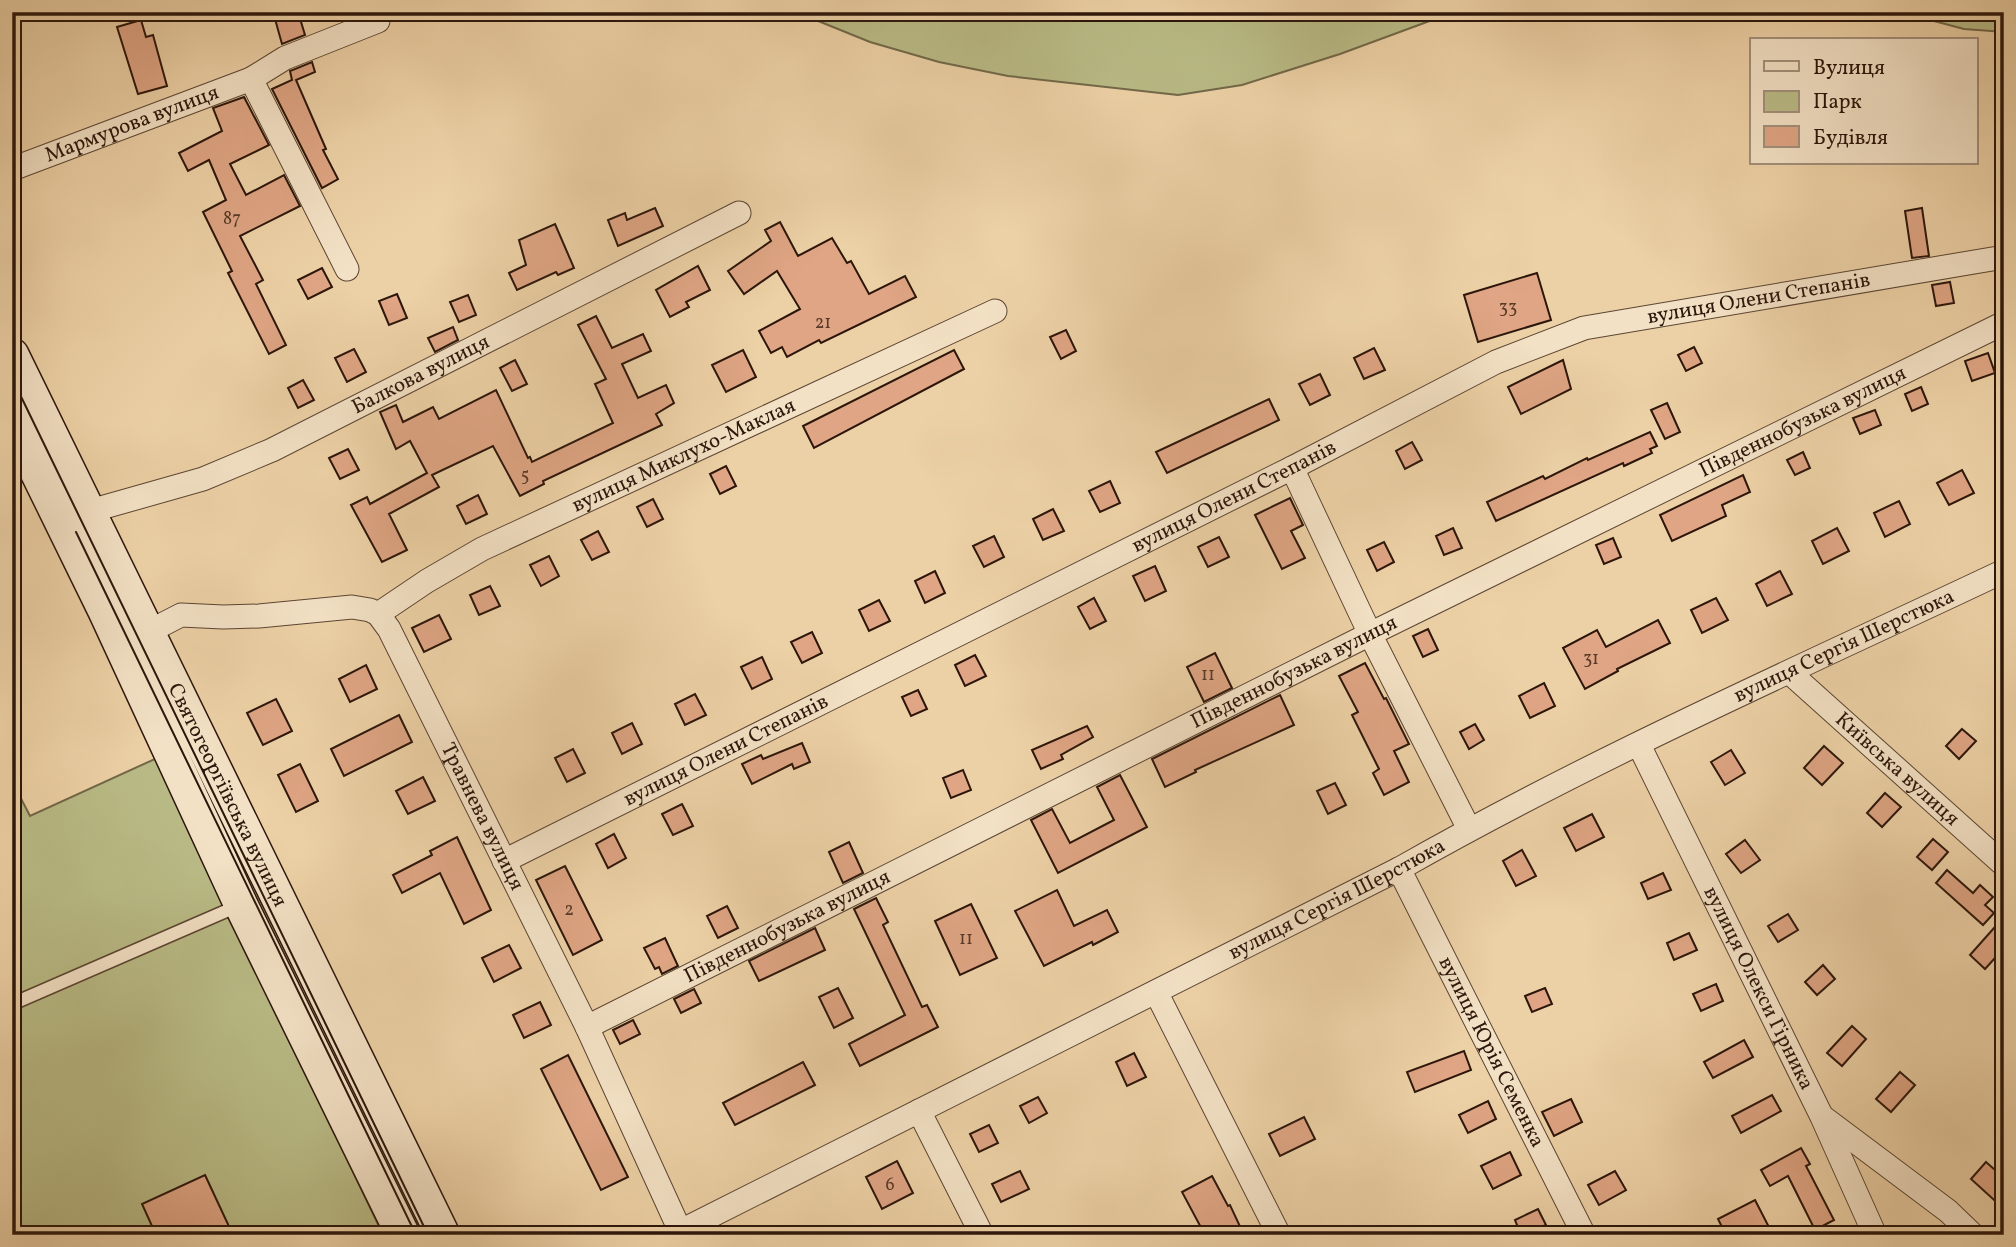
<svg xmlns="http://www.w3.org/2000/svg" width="2016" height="1247" font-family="Vollkorn,serif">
<rect width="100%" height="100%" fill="#edd1a6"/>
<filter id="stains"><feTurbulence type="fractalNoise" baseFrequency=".00286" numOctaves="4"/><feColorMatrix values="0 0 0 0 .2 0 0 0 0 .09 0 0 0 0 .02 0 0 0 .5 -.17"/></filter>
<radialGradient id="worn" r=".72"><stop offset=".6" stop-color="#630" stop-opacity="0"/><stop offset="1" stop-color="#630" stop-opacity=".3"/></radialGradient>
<g fill="#b9bb86" stroke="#726848" stroke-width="2">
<polygon points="796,12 1454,12 1340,54 1242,85 1178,95 1008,76 939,62 870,42"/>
<polygon points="1900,12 2004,12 2004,32 1964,29"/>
<polygon points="157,758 383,1235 12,1235 12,781 30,816"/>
</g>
<g fill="#dfa584" stroke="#2c160b" stroke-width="2">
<polygon points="298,12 305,35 282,44 275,19"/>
<polygon points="141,20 146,37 153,35 167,86 138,94 117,27"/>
<polygon points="312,62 315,72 296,80 326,149 323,150 338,179 322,188 272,89 292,80 290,71"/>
<polygon points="244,97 269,145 230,164 246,195 284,175 300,206 240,236 263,280 256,284 286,345 269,354 228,273 232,271 203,212 226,200 209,160 188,171 179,153 222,131 213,108"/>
<polygon points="655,208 663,226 618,246 608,220 625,213 627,220"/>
<polygon points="1922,208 1929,256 1912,258 1905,211"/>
<polygon points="780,222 798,256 832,238 847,263 851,261 869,294 905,276 916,297 821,343 819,340 787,357 782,347 771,353 759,331 800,309 777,271 744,294 728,271 771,241 765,230"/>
<polygon points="555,224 574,268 558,275 556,272 517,290 509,273 526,265 519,240"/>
<polygon points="698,266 710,290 686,302 689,307 670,317 656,290"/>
<polygon points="322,268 332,287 308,299 298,280"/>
<polygon points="1537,273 1551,320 1478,342 1464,295"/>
<polygon points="1950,282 1954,303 1936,306 1932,285"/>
<polygon points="397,294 407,318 389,325 379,301"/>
<polygon points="468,295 476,315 459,322 450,302"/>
<polygon points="596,316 612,348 643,334 651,351 622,364 638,398 666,385 674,403 656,414 662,425 543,481 544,484 520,496 493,446 432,475 439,487 389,514 407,550 382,562 351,505 367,497 370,504 427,473 410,441 396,449 380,412 396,405 403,422 433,407 439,419 496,390 528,458 530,457 532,462 613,423 595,384 606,379 578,325"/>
<polygon points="453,327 458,340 435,352 428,338"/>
<polygon points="1066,330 1076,351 1061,359 1050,337"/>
<polygon points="1694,347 1702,363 1686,371 1678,355"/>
<polygon points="1374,348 1385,370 1364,379 1354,358"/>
<polygon points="354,349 366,372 347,382 335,358"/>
<polygon points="743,350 756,377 726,392 712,365"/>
<polygon points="954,350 964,369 814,448 803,426"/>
<polygon points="1988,353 1995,373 1972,381 1965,361"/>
<polygon points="515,360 527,384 512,391 500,368"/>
<polygon points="1563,360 1571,389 1521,414 1508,387"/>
<polygon points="1320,374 1330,395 1310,405 1299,384"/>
<polygon points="303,380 314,400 298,408 288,388"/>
<polygon points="1921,387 1928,404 1912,411 1905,394"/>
<polygon points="1269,399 1279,420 1167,473 1156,452"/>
<polygon points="1667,403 1680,432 1665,439 1651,410"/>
<polygon points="1875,410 1881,425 1860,434 1853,418"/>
<polygon points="1650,432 1657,446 1650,449 1652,453 1624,466 1623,463 1496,521 1487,502 1543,476 1545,479 1587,458 1588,460"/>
<polygon points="1412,442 1422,460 1405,469 1396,451"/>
<polygon points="348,449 359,470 340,479 329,458"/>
<polygon points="1803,452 1810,468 1795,475 1787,460"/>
<polygon points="726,466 736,486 720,494 710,474"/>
<polygon points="1962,470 1974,493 1949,505 1937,483"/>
<polygon points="1743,475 1750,492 1722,505 1726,516 1672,541 1660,515"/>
<polygon points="1110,481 1120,503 1100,512 1089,491"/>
<polygon points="478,495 487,514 466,524 457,506"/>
<polygon points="1290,498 1303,525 1291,531 1305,558 1282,569 1255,515"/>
<polygon points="653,499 663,519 647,527 637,507"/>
<polygon points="1899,501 1910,524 1885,537 1874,513"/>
<polygon points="1053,509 1064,531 1043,540 1033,519"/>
<polygon points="1453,528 1462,548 1444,555 1436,536"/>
<polygon points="1837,528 1849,551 1823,564 1812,541"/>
<polygon points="598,531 609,552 592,560 581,540"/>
<polygon points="994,536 1004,557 984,567 973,546"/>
<polygon points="1219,537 1229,557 1208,567 1198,547"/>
<polygon points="1613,538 1621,557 1604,564 1596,545"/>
<polygon points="1384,542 1394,562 1377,571 1367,550"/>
<polygon points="549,556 559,576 541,586 530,565"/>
<polygon points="1155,566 1166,591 1145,601 1133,576"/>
<polygon points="935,571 945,593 925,603 915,581"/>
<polygon points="1780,571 1792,594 1767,606 1756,584"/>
<polygon points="490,586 500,606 479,615 470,595"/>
<polygon points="1094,598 1106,621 1090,629 1078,607"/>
<polygon points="1716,598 1728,620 1702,633 1691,610"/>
<polygon points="879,600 890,621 869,631 859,610"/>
<polygon points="439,615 451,639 424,652 412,628"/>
<polygon points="1658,620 1670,643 1617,669 1618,671 1585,689 1563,648 1597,630 1606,647"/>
<polygon points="1428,629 1438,650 1423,657 1413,636"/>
<polygon points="812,632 822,653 802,663 791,642"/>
<polygon points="1215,653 1232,688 1204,702 1187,667"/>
<polygon points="975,655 986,676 965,686 955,665"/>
<polygon points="762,657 772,679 752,689 741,667"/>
<polygon points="1365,663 1384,699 1386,698 1409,744 1394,751 1409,782 1384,795 1373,773 1379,769 1352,715 1358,712 1339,676"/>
<polygon points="366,665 377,689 350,702 339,679"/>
<polygon points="1544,683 1555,706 1530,718 1519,696"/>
<polygon points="918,690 927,709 911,716 902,697"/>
<polygon points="695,694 706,715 685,725 675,704"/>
<polygon points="1280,695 1294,725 1195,770 1196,772 1165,787 1152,759"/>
<polygon points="276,699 292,731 263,745 247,713"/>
<polygon points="399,715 412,742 344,776 331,749"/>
<polygon points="632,723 642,744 622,754 612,733"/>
<polygon points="1475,724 1484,740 1469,749 1460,732"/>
<polygon points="1087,726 1093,737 1061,755 1063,759 1041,769 1032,750"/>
<polygon points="1962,729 1976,741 1959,759 1946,746"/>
<polygon points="802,743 810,762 794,769 792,764 752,784 742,764 761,755 763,759"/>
<polygon points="1824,746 1843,763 1822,785 1804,768"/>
<polygon points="573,749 585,773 567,782 555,758"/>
<polygon points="1731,750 1745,773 1725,785 1711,762"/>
<polygon points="300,764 318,801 296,812 278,775"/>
<polygon points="963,770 971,790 951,798 943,778"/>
<polygon points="1120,775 1147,827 1058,873 1031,820 1052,809 1070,843 1114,820 1097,787"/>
<polygon points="423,777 435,801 408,814 396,791"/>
<polygon points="1335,783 1346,805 1328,814 1317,791"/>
<polygon points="1885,793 1901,807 1882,827 1867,813"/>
<polygon points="682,804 693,826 673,835 662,814"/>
<polygon points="1592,814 1604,837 1576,851 1564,828"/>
<polygon points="614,834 626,858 608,868 596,844"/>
<polygon points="457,837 491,910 464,924 440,873 402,893 393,875 432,855 430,851"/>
<polygon points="1933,839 1948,852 1932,870 1917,857"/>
<polygon points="1745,840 1760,860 1741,873 1726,854"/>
<polygon points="849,842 863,873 843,883 829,852"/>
<polygon points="1522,850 1536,876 1516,886 1503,861"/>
<polygon points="565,866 602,940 573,955 536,880"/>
<polygon points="1947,870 1973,893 1980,885 1993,897 1985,905 1994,913 1983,925 1936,883"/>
<polygon points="1663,873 1671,890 1648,899 1641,883"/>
<polygon points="1057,890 1074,926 1107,910 1118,932 1093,945 1092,942 1044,966 1015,911"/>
<polygon points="876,898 888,922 883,925 922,1007 927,1005 938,1027 860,1066 849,1044 905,1015 854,909"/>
<polygon points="971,904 997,958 960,975 935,921"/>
<polygon points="727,906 738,928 718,938 707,916"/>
<polygon points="1788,914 1798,930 1778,942 1768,926"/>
<polygon points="815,928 825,950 759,981 749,961"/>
<polygon points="1994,928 2004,937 2004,948 1985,969 1970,955"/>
<polygon points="1689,933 1697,950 1674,960 1667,943"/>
<polygon points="665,938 678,966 662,974 659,967 655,969 644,948"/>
<polygon points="509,945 521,968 494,982 482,958"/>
<polygon points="1823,965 1835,979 1817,995 1805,982"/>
<polygon points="1716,984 1723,1001 1701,1011 1693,994"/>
<polygon points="838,988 853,1018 834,1028 819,997"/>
<polygon points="1545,988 1552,1004 1532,1012 1525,996"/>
<polygon points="694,989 701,1003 681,1013 674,999"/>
<polygon points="540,1002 551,1025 524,1038 513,1015"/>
<polygon points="633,1020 640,1034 620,1044 613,1030"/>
<polygon points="1852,1026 1866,1039 1842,1066 1827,1053"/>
<polygon points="1744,1040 1753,1057 1713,1078 1704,1062"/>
<polygon points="1464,1051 1471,1070 1415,1092 1407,1072"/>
<polygon points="1134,1053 1146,1077 1127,1086 1116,1062"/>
<polygon points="568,1055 628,1177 601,1190 541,1069"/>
<polygon points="803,1062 815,1085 735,1125 723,1103"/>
<polygon points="1900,1072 1915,1085 1891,1112 1876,1099"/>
<polygon points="1772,1095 1781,1111 1741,1133 1732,1116"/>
<polygon points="1038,1097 1047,1113 1029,1123 1020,1106"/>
<polygon points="1571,1099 1582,1122 1554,1136 1542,1112"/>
<polygon points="1488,1101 1496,1119 1468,1133 1459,1115"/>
<polygon points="1304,1117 1315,1139 1280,1156 1269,1134"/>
<polygon points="989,1125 998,1143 979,1152 970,1134"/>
<polygon points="1801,1148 1810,1164 1806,1166 1834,1220 1815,1230 1788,1176 1770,1186 1761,1170"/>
<polygon points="1510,1152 1521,1175 1493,1189 1481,1166"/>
<polygon points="897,1161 913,1193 882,1209 866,1177"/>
<polygon points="1986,1162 2004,1178 2004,1209 1971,1179"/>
<polygon points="1020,1171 1029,1189 1001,1202 992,1184"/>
<polygon points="1615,1171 1626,1190 1599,1205 1588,1185"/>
<polygon points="205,1175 233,1235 156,1235 142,1204"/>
<polygon points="1212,1176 1228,1206 1230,1205 1244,1235 1205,1235 1182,1192"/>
<polygon points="1755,1200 1773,1235 1726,1235 1718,1219"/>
<polygon points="1538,1209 1546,1225 1521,1235 1515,1220"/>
</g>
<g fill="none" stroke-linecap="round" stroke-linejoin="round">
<g stroke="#5c4532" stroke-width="15">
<polyline id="lane" points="12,1004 240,905"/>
</g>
<g stroke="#5c4532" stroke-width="25">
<g id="street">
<polyline points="251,79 347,269"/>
<path id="s1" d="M 12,169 L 251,79 L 285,58 L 378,21"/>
<polyline points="1292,468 1370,634 1469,829"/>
<path id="s2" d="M 90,511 L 203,479 L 272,450 L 739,213"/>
<path id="s3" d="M 378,614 L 427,581 L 482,549 L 995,311"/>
<path id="s4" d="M 148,632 L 181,615 L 223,617 L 259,616 L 352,607 L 370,610 L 378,614 L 389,629 L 587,1027 L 682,1235"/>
<path id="s5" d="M 1790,673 L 2004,865"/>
<path id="s6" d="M 1639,745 L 1822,1117 L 1875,1235"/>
<path id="s7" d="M 504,861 L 1292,468 L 1496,362 L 1584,328 L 2004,257"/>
<path id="s8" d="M 1399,869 L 1584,1235"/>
<polyline points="1156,992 1279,1235"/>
<path id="s9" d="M 587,1027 L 1370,634 L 2004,323"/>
<polyline points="919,1111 982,1235"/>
<polyline points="1824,1118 1948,1211 1973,1235"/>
<path id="s10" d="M 673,1235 L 1399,869 C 1594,758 1801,667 2004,571"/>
</g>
</g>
<g stroke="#2c160b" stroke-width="36">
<g id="secondary">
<path id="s11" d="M 12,355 L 443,1235"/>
<polyline points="12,421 105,611 241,905 403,1235"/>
</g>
</g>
<use href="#lane" stroke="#f3e1c5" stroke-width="12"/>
<use href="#street" stroke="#f3e1c5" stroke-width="23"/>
<use href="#secondary" stroke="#f3e1c5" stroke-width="33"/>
<g stroke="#2c160b" stroke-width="2">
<polyline points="12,378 428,1235"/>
<polyline points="76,532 416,1235"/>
</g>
</g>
<g text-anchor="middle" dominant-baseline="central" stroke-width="7" stroke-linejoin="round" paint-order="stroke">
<g font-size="18" fill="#593a29">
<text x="232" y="219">87</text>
<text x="1508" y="308">33</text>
<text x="823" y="323">21</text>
<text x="525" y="476">5</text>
<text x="1591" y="659">31</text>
<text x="1208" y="675">11</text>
<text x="569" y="910">2</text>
<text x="966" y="939">11</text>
<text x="890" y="1185">6</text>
</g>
<g font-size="21" fill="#2c160b" stroke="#f3e1c5">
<text stroke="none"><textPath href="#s1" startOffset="128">Мармурова вулиця</textPath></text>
<text stroke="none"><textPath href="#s7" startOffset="1382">вулиця Олени Степанів</textPath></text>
<text stroke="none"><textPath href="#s2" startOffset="359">Балкова вулиця</textPath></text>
<text stroke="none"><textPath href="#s9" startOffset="1358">Південнобузька вулиця</textPath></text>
<text stroke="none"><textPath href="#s3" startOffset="345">вулиця Миклухо-Маклая</textPath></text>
<text stroke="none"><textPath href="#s7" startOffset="816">вулиця Олени Степанів</textPath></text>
<text stroke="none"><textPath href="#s10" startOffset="1311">вулиця Сергія Шерстюка</textPath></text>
<text stroke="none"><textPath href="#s9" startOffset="791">Південнобузька вулиця</textPath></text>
<text stroke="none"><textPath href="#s7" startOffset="248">вулиця Олени Степанів</textPath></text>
<text stroke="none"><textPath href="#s5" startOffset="144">Київська вулиця</textPath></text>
<text stroke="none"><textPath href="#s11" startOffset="490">Святогеоргіївська вулиця</textPath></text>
<text stroke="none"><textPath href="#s4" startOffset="464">Травнева вулиця</textPath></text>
<text stroke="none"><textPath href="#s10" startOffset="744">вулиця Сергія Шерстюка</textPath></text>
<text stroke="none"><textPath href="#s9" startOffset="224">Південнобузька вулиця</textPath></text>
<text stroke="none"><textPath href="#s6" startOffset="271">вулиця Олекси Гірника</textPath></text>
<text stroke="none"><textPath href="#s8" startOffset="205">вулиця Юрія Семенка</textPath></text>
</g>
</g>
<rect width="2016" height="1247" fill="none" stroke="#edd1a6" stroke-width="42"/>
<rect x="14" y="14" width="1988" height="1219" fill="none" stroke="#2c160b" stroke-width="3.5"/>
<rect x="21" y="21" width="1974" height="1205" fill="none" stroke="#2c160b" stroke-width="2"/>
<rect x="1750" y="38" width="228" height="126" fill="#f3e1c5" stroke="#a3907b" stroke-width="2"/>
<rect x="1764" y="61" width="35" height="10" fill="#f3e1c5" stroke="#a3907b" stroke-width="2"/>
<text x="1813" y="74" font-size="21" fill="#2c160b">Вулиця</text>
<rect x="1764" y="91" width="35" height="21" fill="#b9bb86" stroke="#a3907b" stroke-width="2"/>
<text x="1813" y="108" font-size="21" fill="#2c160b">Парк</text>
<rect x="1764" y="126" width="35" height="21" fill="#dfa584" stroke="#a3907b" stroke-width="2"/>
<text x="1813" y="144" font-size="21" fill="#2c160b">Будівля</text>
<rect width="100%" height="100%" filter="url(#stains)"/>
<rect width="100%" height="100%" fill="url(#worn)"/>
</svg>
